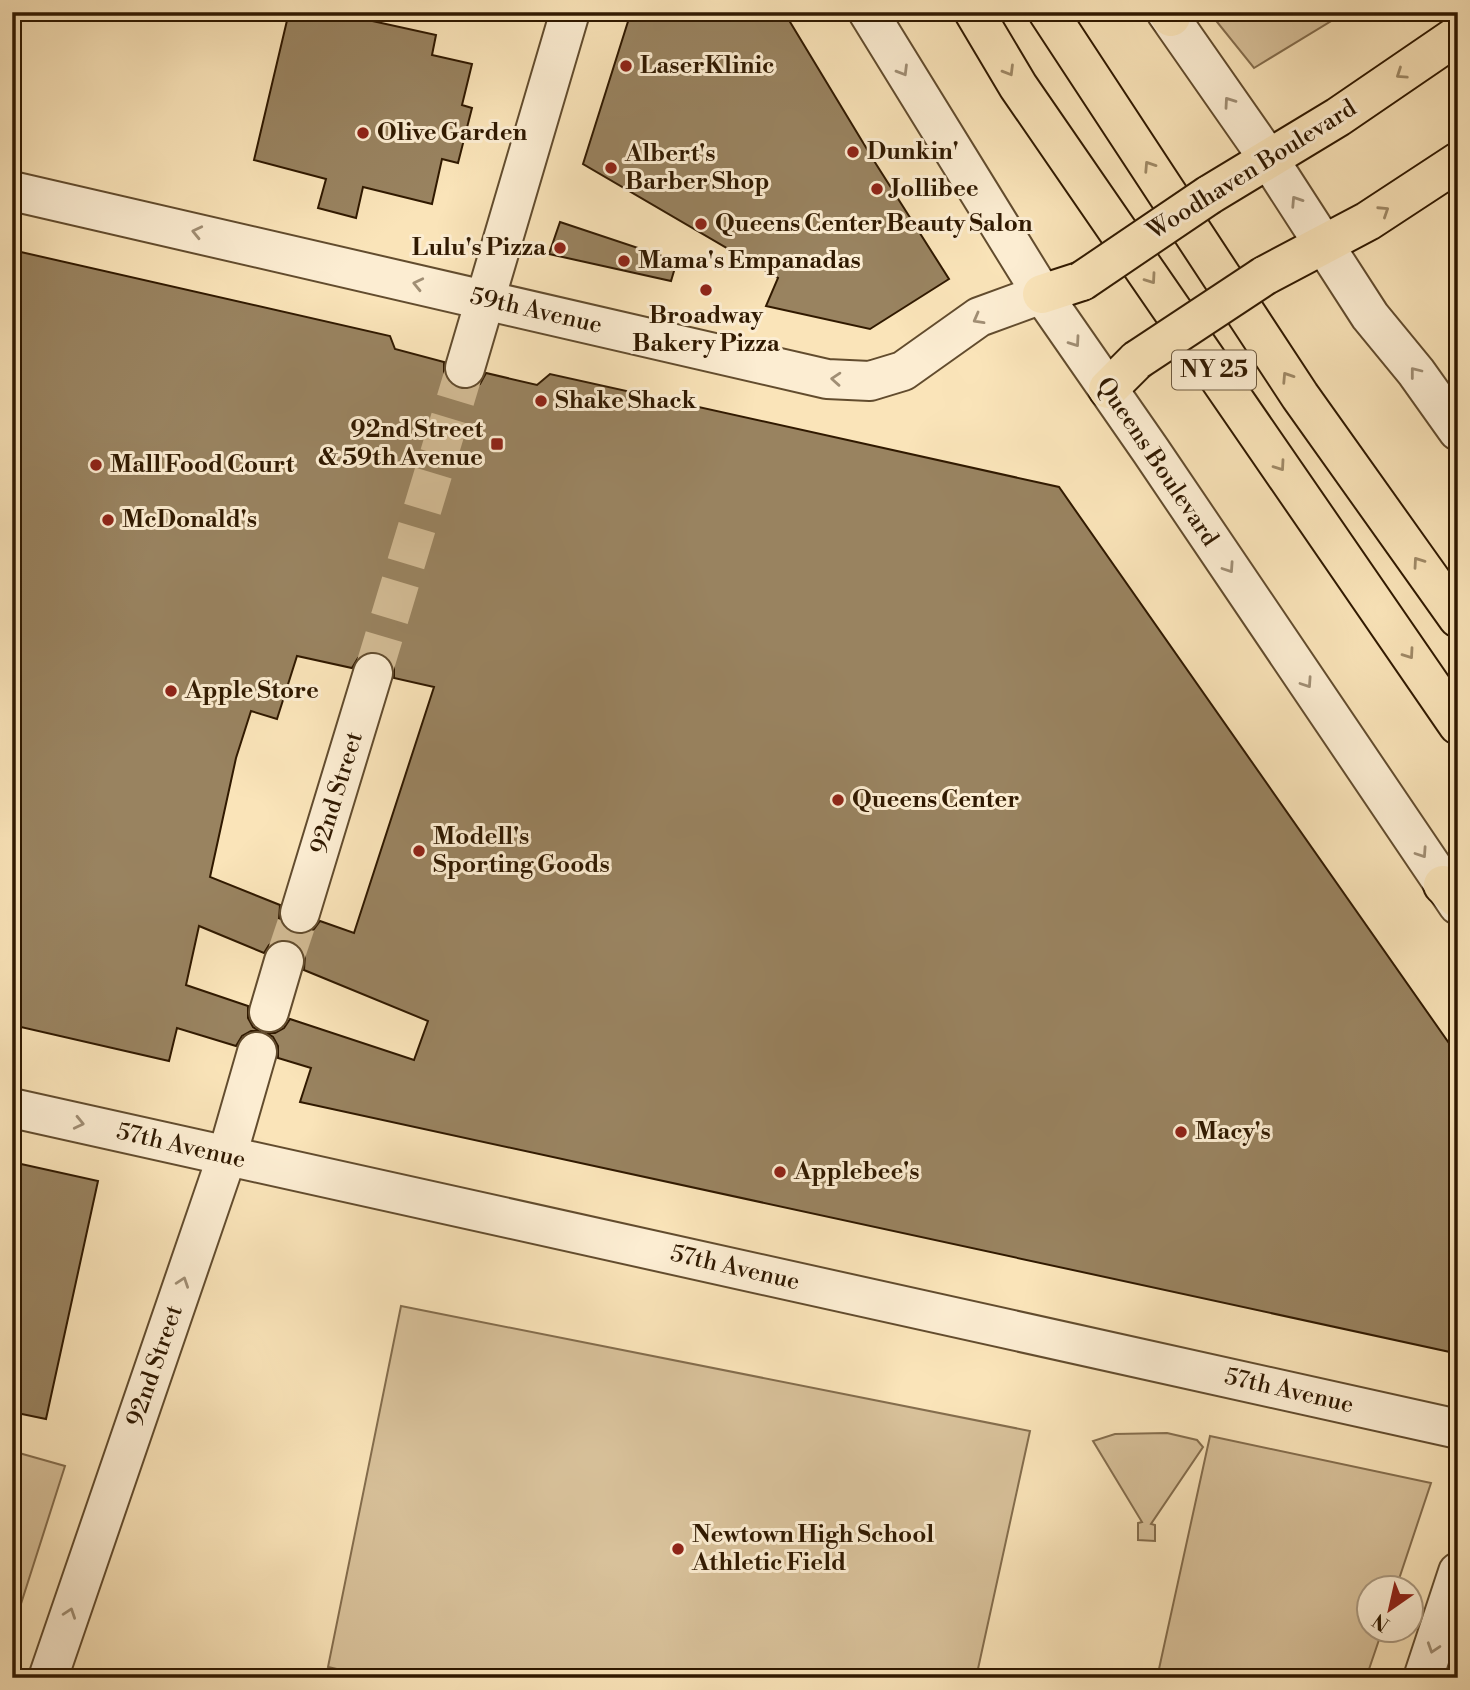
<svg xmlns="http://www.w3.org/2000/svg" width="1470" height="1690" font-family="'Libre Bodoni',serif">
<rect width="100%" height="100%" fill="#fae4b9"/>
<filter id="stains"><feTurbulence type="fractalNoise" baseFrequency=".00286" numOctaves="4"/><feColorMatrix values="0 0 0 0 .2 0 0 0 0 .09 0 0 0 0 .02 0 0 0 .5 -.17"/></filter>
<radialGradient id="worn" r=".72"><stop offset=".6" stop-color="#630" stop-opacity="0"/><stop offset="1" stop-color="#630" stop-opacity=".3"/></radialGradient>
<g fill="#d8c19a" stroke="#846d4d" stroke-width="2">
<polygon points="1209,12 1346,12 1254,68"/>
<polygon points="401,1306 1030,1431 976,1678 376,1678 328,1667"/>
<polygon points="1167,1433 1197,1440 1203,1447 1151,1524 1155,1525 1155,1541 1138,1540 1138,1523 1142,1522 1093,1441 1115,1434"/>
<polygon points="1210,1436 1431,1483 1396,1588 1368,1588 1368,1630 1382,1631 1366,1678 1157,1678"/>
<polygon points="12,1451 65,1466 12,1632"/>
</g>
<g fill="#998360" stroke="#301900" stroke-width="2" fill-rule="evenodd">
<polygon points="289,12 355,12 354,17 436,35 432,55 472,64 462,105 472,108 458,163 442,159 432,204 363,187 356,218 318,208 326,179 254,160"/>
<polygon points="631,12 784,12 876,164 949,279 870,329 766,306 778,278 583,164"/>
<polygon points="560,222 677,261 671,281 549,254"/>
<path d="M 12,250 L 390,336 L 395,349 L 444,362 L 444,372 L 449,383 L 459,389 L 471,389 L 480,384 L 486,373 L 537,385 L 550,374 L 1059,487 L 1458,1056 L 1458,1328 L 1450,1352 L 300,1102 L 311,1068 L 278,1058 L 278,1046 L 273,1037 L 267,1033 L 275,1033 L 284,1028 L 290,1019 L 414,1060 L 428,1021 L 304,970 L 305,955 L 299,945 L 290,940 L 278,940 L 269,945 L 264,953 L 199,926 L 186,985 L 248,1006 L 248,1018 L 253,1027 L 259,1031 L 251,1031 L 242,1036 L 236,1046 L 177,1028 L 169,1061 L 12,1025 ZM 367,652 L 379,652 L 388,658 L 394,667 L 394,678 L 434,687 L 354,933 L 320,921 L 314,929 L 306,934 L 294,934 L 285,928 L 279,919 L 280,905 L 210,877 L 236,758 L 251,711 L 277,719 L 297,656 L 352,668 L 358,658 Z"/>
<polygon points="12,1162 98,1181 46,1419 12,1412"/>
</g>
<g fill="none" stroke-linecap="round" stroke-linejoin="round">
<g stroke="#d2bb94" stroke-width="38" stroke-dasharray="38 19" stroke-linecap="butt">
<polyline points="373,673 465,368"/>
<polyline points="284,961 300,913"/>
</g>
<g stroke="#624c2e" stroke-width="42">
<g id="minor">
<polyline points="868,12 1042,294 1151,451 1458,905"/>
<polyline points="1166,12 1268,158 1370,316 1416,372 1458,431"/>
<polyline points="12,191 827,379 870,381 903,371 979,317 1042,294"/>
<polyline points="465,368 570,12"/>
<polyline points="300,913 373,673"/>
<polyline points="269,1012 284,961"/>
<polyline points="12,1108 1458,1429"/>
<polyline points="48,1678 227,1156 257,1052"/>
<polyline points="1423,1678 1458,1572"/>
</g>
</g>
<g stroke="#301900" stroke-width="42">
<g id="major">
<polyline points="974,12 1018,86 1458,725"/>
<polyline points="1048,12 1300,396 1458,618"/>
<polyline points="1209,195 1338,117 1458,35"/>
<polyline points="1264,276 1368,221 1458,162"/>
<polyline points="1042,294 1082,281"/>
<polyline points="1108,389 1137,360"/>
<polyline points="1443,885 1458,899"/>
</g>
</g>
<g stroke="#301900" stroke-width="42">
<polyline id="highway" points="1168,12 1171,17"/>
</g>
<use href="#minor" stroke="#fcedd2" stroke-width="38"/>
<use href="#major" stroke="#fae4b9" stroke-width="38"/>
<use href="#highway" stroke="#fae4b9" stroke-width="38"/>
<g stroke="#301900" stroke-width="42" stroke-linecap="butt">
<g id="major-bridge">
<polyline points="1082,281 1209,195"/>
<polyline points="1137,360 1264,276"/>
</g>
</g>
<use href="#major-bridge" stroke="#fae4b9" stroke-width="38"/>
</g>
<defs><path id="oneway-chevron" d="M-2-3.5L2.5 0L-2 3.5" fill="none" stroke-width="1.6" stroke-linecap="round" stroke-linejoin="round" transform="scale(1.75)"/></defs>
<g stroke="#a08e74">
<use href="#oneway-chevron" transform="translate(903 71) rotate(59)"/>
<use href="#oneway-chevron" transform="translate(1229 102) rotate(-125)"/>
<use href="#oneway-chevron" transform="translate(1296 201) rotate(-123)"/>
<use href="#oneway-chevron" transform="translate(197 232) rotate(-167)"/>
<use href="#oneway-chevron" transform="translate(418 284) rotate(-167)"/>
<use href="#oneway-chevron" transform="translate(978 319) rotate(151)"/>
<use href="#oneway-chevron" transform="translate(1075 342) rotate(55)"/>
<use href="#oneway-chevron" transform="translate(1415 372) rotate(-128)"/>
<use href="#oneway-chevron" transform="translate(836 379) rotate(-176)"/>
<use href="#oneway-chevron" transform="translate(1229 568) rotate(56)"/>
<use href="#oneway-chevron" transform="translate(1307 683) rotate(56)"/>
<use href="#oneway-chevron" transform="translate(1422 853) rotate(56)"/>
<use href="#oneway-chevron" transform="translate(79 1123) rotate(13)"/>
<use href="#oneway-chevron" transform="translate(183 1282) rotate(-71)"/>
<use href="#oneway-chevron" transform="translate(70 1613) rotate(-71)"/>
<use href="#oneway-chevron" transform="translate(1433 1648) rotate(108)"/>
</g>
<g stroke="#9f8966">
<use href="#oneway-chevron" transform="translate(1009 71) rotate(59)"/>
<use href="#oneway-chevron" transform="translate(1401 74) rotate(146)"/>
<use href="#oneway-chevron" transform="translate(1149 166) rotate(-123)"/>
<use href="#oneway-chevron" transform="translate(1384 211) rotate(-33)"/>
<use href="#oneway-chevron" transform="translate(1151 279) rotate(55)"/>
<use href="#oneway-chevron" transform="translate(1287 377) rotate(-123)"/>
<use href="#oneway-chevron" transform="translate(1280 466) rotate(55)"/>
<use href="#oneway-chevron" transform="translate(1418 562) rotate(-125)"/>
<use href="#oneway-chevron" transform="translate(1409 654) rotate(55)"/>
</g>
<g fill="#8f2418" stroke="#fcedd2" stroke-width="2.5">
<circle cx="626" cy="66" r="7"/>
<circle cx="363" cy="133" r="7"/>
<circle cx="853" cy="152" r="7"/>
<circle cx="611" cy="168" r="7"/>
<circle cx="877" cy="189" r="7"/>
<circle cx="701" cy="224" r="7"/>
<circle cx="560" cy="248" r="7"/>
<circle cx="624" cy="261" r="7"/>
<circle cx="706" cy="290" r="7"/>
<circle cx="541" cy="401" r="7"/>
<rect x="490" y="437" width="14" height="14" rx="3.5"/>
<circle cx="96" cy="465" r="7"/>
<circle cx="108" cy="520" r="7"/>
<circle cx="171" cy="691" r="7"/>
<circle cx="838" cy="800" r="7"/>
<circle cx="419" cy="851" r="7"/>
<circle cx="1181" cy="1132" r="7"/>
<circle cx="780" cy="1172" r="7"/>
<circle cx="678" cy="1549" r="7"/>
</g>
<g text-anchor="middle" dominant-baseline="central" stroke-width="6" stroke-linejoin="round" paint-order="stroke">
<rect fill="#fcedd2" stroke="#6d593f" stroke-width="2" x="1172" y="350.5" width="84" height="39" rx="5"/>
<g font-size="23" font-weight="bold" fill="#301900">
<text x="1214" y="370">NY 25</text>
</g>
<g font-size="24" font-weight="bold" fill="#301900" stroke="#fcedd2" text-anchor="start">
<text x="640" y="66">LaserKlinic</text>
<text x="377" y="133">Olive Garden</text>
<text x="867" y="152">Dunkin'</text>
<text x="625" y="154">Albert's<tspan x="625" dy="28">Barber Shop</tspan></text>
<text x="891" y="189">Jollibee</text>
<text x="715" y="224">Queens Center Beauty Salon</text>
<text x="546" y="248" text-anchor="end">Lulu's Pizza</text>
<text x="638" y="261">Mama's Empanadas</text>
<text x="706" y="316" text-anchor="middle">Broadway<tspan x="706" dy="28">Bakery Pizza</tspan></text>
<text x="555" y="401">Shake Shack</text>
<text x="483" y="430" text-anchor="end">92nd Street<tspan x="483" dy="28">&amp; 59th Avenue</tspan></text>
<text x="110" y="465">Mall Food Court</text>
<text x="122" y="520">McDonald's</text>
<text x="185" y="691">Apple Store</text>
<text x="852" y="800">Queens Center</text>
<text x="433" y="837">Modell's<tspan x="433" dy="28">Sporting Goods</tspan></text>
<text x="1195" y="1132">Macy's</text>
<text x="794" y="1172">Applebee's</text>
<text x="692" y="1535">Newtown High School<tspan x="692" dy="28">Athletic Field</tspan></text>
</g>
<g font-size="24" fill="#301900" stroke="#fcedd2">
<text transform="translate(1252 170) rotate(-32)">Woodhaven Boulevard</text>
<text transform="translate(536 311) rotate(13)">59th Avenue</text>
<text transform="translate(1157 462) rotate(56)">Queens Boulevard</text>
<text transform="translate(337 793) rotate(-73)">92nd Street</text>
<text transform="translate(181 1146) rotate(13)">57th Avenue</text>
<text transform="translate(735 1268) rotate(13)">57th Avenue</text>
<text transform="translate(155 1366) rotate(-71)">92nd Street</text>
<text transform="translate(1289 1391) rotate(13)">57th Avenue</text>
</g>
</g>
<rect width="1470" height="1690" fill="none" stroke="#fae4b9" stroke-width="42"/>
<rect x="14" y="14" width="1442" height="1662" fill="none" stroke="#301900" stroke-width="3.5"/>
<rect x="21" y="21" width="1428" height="1648" fill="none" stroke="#301900" stroke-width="2"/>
<g transform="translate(1390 1609) rotate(214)"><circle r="33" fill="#fcedd2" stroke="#aa987e" stroke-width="2"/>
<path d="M0-5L12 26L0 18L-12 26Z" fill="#8f2418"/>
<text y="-10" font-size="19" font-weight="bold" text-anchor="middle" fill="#301900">N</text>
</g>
<rect width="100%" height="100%" filter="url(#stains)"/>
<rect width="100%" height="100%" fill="url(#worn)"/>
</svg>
